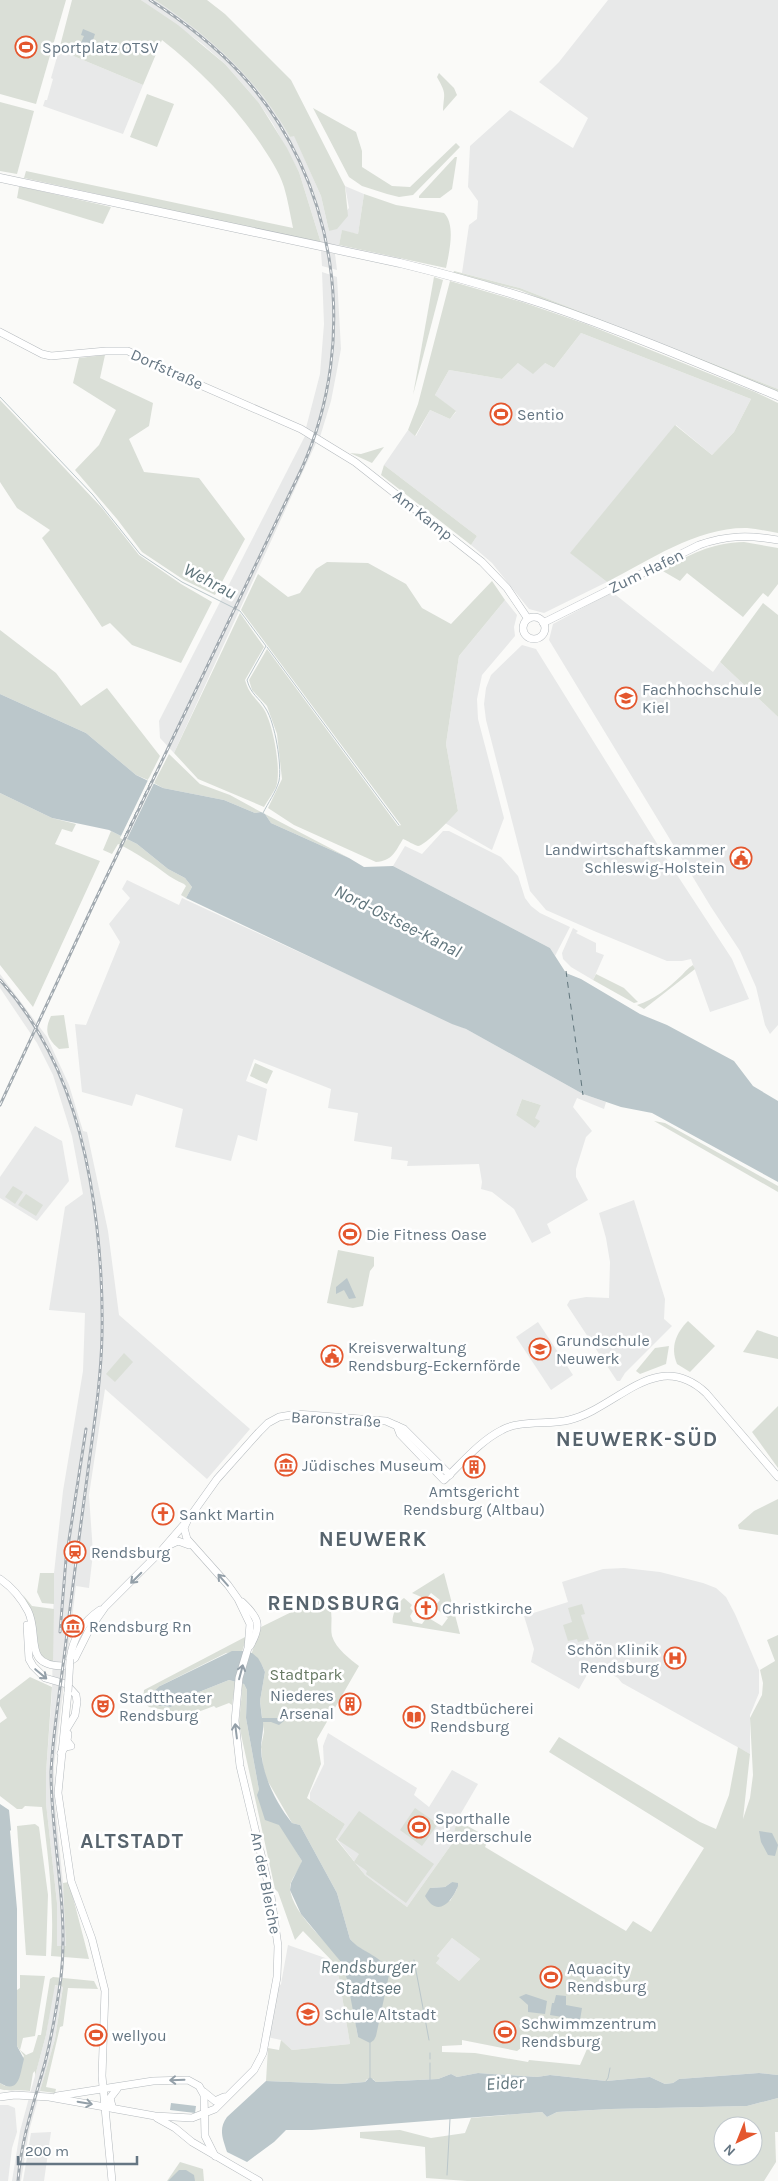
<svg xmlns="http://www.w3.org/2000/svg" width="778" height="2181" font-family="Karla,sans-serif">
<rect width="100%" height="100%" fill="#fafaf8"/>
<g fill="#e8e9e9" fill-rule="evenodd">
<polygon points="141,0 155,0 183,19 207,36 248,76 280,119 290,137 294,135 321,196 329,231 349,208 345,186 364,194 358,234 342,231 339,245 321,243 299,172 273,124 259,103 225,64 201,43"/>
<polygon points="608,0 778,0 778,389 520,288 462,273 469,225 477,219 478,201 468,187 470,146 510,110 573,148 588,118 539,82 559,62"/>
<polygon points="59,50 143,85 123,134 43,106 45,100 47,100 53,79 51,78"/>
<polygon points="321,251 335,254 337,270 322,266"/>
<polygon points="322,272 337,277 341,349 331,401 320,437 306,428 320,374 324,324"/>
<polygon points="581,333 751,399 734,432 712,455 676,425 571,553 607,582 544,613 529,609 492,563 471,545 477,536 384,465 408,430 416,436 430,410 450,419 456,412 435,395 449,370 502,379 518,363 545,363 554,368"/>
<polygon points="305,436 316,443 174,753 160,738 159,721"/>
<polygon points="612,592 713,672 720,662 778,717 778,1025 770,1034 765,1025 756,987 740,951 711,907 549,640 553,624"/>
<polygon points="505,600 517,615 514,627 515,636 482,675 477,699 478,719 504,818 492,850 445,823 458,811 446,744 459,656"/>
<polygon points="522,645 536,649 666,858 732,959 749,999 710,1012 691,959 682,961 667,961 594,931 546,910 530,891 486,720 484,704 486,688 491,675"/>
<polygon points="443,831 449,831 501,857 518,876 525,898 531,906 540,913 570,927 555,956 550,948 393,866 405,846 422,854"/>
<path d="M 127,880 L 179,905 L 182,898 L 466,1029 L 583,1094 L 606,1102 L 604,1109 L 577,1098 L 573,1107 L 592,1131 L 586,1137 L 576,1169 L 576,1177 L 588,1200 L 547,1224 L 551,1233 L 532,1243 L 514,1209 L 492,1192 L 481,1189 L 482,1182 L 479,1164 L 407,1166 L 408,1161 L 391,1159 L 392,1147 L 354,1141 L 358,1113 L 328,1108 L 331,1089 L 254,1059 L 246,1081 L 267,1089 L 257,1141 L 238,1135 L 231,1161 L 175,1147 L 183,1109 L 136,1094 L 132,1106 L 82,1092 L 75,1024 L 86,1025 L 120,942 L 109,924 L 130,898 L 122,889 ZM 522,1099 L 541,1105 L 534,1118 L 516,1115 Z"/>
<polygon points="573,928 578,931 576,933 596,943 596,952 604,955 593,980 571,967 563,959 562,953"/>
<polygon points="0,974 47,1037 69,1085 83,1131 87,1132 108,1231 119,1315 250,1429 207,1479 105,1389 89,1495 93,1553 89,1588 76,1586 54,1766 55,1803 65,1903 66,1946 57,1947 57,1903 46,1803 46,1773 52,1692 54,1573 63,1491 83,1371 85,1313 49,1310 65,1207 83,1194 72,1136 53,1075 37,1043 0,988"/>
<polygon points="35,1126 62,1141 69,1181 37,1221 0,1198 0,1177"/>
<polygon points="634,1200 665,1299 664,1319 672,1326 625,1373 620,1381 617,1381 567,1305 570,1300 586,1297 609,1298 610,1262 606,1238 599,1213"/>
<polygon points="538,1322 573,1375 551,1390 516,1337"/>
<polygon points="624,1568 660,1572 703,1583 716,1588 726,1597 735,1614 759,1670 759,1693 750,1715 750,1754 622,1683 618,1678 593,1664 579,1689 531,1662 534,1649 524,1616 568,1602 562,1582 603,1569"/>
<polygon points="328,1733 417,1788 414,1795 429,1807 452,1770 478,1784 457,1820 451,1845 407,1907 365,1875 336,1838 345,1824 310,1800 310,1793 324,1764 323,1746"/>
<polygon points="452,1938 480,1959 459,1981 436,1963 440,1958 437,1956"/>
<polygon points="288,1945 331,1960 337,1966 350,2044 292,2050 281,2040 267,2037 275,1992 281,1984"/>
<polygon points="54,1985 63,1987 55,2039 29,2131 21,2181 12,2181 20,2131 46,2035"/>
<polygon points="0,2105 8,2105 15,2108 17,2132 12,2148 8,2181 0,2181"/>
<polygon points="51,2132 44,2181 23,2181 31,2133"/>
</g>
<g fill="#dadfd7" fill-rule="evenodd">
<polygon points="0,0 66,0 36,104 0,94"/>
<path d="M 72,0 L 141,0 L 178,25 L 225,64 L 259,103 L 287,148 L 299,172 L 321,243 L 24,178 L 26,171 L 293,228 C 290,214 288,200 284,187 C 279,171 269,157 260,143 C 232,103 200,70 162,40 L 143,85 L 59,50 Z"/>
<path d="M 155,0 L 207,0 L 225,14 L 291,80 L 345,186 L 348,216 L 337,229 L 329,231 L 321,196 L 294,136 L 290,137 C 257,79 211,37 155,0 Z"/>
<path d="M 439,73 L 454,88 L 457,95 L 443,111 C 444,92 447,95 437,77 Z"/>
<polygon points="147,94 174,104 157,147 130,137"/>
<polygon points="0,102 34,111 17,174 0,171"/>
<polygon points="313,108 356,132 362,151 362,167 392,186 410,187 456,143 460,147 413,195 399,197 387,194 362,186 349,177"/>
<polygon points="455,157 457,157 452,189 440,198 419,198 419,196"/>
<polygon points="19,187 23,187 111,207 103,224 17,198"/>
<path d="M 364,194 L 396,205 L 444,213 C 456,225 449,253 446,268 L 339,245 L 342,230 L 358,234 Z"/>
<polygon points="454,271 520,288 778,389 778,392 519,290 453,274"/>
<polygon points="434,277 443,280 413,395"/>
<path d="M 450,281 L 522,302 L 586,324 L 755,392 L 778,403 L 778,533 C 768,531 757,529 747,528 C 697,527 650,560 607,582 L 570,553 L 675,425 L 712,455 L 734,432 L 751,399 L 581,333 L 554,368 L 545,363 L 533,374 L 518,363 L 502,379 L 449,370 L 435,395 L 456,411 L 450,419 L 430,410 L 415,436 L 408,430 L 418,404 Z"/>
<polygon points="105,355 100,378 153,403 149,426 129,439 144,472 199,478 245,539 215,595 184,580 142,552 117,519 75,470 99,445 116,410 73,383 79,358"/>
<polygon points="0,400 102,508 139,555 181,584 212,602 181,663 132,645 110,623 102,627 42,538 50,530 17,508 0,482"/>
<polygon points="384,447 372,463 350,453 361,454"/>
<polygon points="384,465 477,536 471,545 381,475"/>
<path d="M 744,542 L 778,548 L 778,584 L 768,597 L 763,593 L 743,617 L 687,573 L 680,581 L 661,570 C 688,556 712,542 744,542 Z"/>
<path d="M 327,562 L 368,563 L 406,584 L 422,608 L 451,624 L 492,581 L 505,600 L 459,656 L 446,744 L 458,811 C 451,818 425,846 418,846 C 414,845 408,841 403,839 C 395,852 392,861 376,862 L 294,825 L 268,808 L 282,779 L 277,734 L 267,706 L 252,690 L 249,680 L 267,649 L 398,826 L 401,825 L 241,610 L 258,574 L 288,597 L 300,593 L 316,569 Z"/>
<polygon points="763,603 778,615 778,717 720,662"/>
<path d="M 240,613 L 264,647 L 245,680 C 249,694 255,697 263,708 C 273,722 282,771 276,787 C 273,793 268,800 264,807 L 198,779 L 174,753 Z"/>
<polygon points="0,630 56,673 81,706 107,688 160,756 148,780 136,775 86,733 0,694"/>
<polygon points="169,754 200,784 230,795 261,812 255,813 224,800 163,788 154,783"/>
<polygon points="0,793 52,818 76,824 72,832 62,829 55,844 100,861 33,1007 0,965"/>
<polygon points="265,814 349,858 271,823"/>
<path d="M 111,831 L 137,844 L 168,869 L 185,878 L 192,887 L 186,898 L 181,895 L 186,886 L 184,884 C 169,878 160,868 146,860 C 137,854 127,848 118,844 L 112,854 L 103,850 Z"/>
<path d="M 693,965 L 695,969 L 644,1009 L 637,1005 C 654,1000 668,988 681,976 C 686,971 688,968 693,965 Z"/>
<polygon points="596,974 624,988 638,1002 634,1003 593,980"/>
<path d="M 64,1015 L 69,1048 L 59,1049 C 47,1039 44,1030 51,1016 Z"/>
<polygon points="255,1063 273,1071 267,1084 250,1076"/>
<polygon points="522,1099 541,1105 535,1118 540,1121 535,1128 516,1115"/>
<polygon points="654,1121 665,1123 778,1186 778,1192"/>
<polygon points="13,1186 23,1192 15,1204 5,1197"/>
<polygon points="26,1194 43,1205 36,1216 18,1205"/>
<polygon points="338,1250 374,1257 374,1266 370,1271 363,1306 353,1308 327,1303"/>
<path d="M 688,1321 L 715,1346 L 690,1372 L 677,1364 C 670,1347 676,1333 688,1321 Z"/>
<polygon points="757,1330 778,1337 778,1359 743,1352"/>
<polygon points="669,1346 666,1364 640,1374 636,1371 655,1348"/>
<polygon points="124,1353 133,1362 115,1382 106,1374"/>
<polygon points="778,1406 778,1468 752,1432"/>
<polygon points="778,1499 778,1535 739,1529 738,1525 754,1511"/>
<polygon points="40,1573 54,1573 54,1604 42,1603 37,1592"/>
<path d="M 444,1573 L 460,1634 L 393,1623 C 391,1616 398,1602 404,1598 L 412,1605 L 410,1608 L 413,1611 L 410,1616 L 413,1622 L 422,1624 L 427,1617 L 442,1626 L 448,1618 L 434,1607 L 440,1600 L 431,1593 L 426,1599 L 412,1593 Z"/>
<path d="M 23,1595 L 32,1606 L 54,1609 L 53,1662 C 30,1658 37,1627 31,1610 C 29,1605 25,1600 23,1595 Z"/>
<path d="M 318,1599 C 338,1601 329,1624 332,1636 C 336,1649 350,1659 359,1666 L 317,1739 L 321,1764 L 307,1798 L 345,1824 L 336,1839 L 365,1875 L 407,1907 L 451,1845 L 457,1820 L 489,1838 L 485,1847 L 626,1931 L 633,1921 L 651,1932 L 704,1848 L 549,1752 L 559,1737 L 700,1822 L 716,1829 L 729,1795 L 738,1747 L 750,1754 L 743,1819 L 750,1798 L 753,1775 L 750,1718 L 762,1695 L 763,1683 L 760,1670 L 775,1661 L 767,1640 L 778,1635 L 778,2075 L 759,2073 L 679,2079 L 673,2083 L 665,2084 L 650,2077 L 606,2081 L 550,2075 L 537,2077 L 478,2073 L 457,2077 L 451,2074 L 438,2079 L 376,2082 L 373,2079 L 367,2079 L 365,2082 L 340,2084 L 266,2081 L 268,2048 L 279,2050 L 281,2040 L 292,2050 L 350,2044 L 337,1966 L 303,1931 L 295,1940 L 278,1892 L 275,1889 L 242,1739 L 239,1723 L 242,1691 L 234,1692 L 232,1705 L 229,1703 L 216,1708 L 214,1706 L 190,1715 L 149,1707 L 143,1701 L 144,1690 L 247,1636 L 242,1652 L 226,1653 L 160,1686 L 161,1706 L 171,1707 L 179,1700 L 229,1680 L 244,1684 L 247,1690 L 246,1718 L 259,1790 L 302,1861 C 300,1870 289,1880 290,1889 C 293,1915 328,1941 341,1962 C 352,1980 354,2016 358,2037 L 383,1963 L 354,1944 L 350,1939 L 337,1893 L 300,1825 L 292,1823 L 266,1778 L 263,1767 L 261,1747 L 264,1732 L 260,1701 L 265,1672 L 262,1665 L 251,1655 L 261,1627 ZM 452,1882 L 457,1889 L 450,1901 L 430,1888 L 445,1887 ZM 452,1938 L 480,1959 L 459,1981 L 436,1963 L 440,1958 L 437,1956 ZM 462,2040 L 517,2051 L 532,2040 L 578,2042 L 587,2049 L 580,2065 L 529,2060 L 528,2062 L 475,2053 L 442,2052 L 442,2046 L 462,2045 Z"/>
<polygon points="582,1604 585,1614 581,1615 589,1639 578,1642 577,1639 568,1641 563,1625 572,1622 568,1608"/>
<path d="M 30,1677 L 52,1687 L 46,1773 L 46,1803 L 57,1903 L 57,1946 L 66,1946 L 63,1883 L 69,1882 L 89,1959 L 51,1956 C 55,1905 48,1857 42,1807 L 25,1806 L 22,1809 L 17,1809 L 0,1796 L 0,1723 L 7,1718 L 0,1706 L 0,1700 Z"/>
<polygon points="415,1808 438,1824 422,1846 400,1830"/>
<polygon points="359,1811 434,1864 406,1903 366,1874 367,1871 354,1862 359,1854 338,1840"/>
<polygon points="35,1824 39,1827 48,1895 46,1956 26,1955 17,1826"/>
<path d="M 20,1975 L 45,1976 L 35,2036 L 23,2038 L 20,2050 L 26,2055 L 33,2052 L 38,2035 L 41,2035 L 50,1979 L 53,1977 L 94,1981 L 98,1989 L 68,1988 L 63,2026 L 60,2027 L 46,2087 L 56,2089 L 55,2093 L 40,2091 L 55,2039 L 63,1987 L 55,1985 L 46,2035 L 35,2076 L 35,2071 L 33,2073 L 30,2091 C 20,2089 9,2092 0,2089 L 0,2083 L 5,2086 L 24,2056 L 17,2046 L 17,1990 L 20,1988 Z"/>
<path d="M 778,2098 L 778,2132 L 775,2132 L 776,2162 L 764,2181 L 467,2181 L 426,2178 L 425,2147 L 360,2138 L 360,2132 L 400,2130 L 431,2138 L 465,2133 L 471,2118 L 542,2112 L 547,2117 L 557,2112 L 611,2109 L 747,2106 ZM 723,2126 L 753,2126 L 753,2156 L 723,2156 Z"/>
<polygon points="180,2162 203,2169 204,2181 167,2181"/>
</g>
<g fill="#bbc7cb">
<polygon points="83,29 95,34 90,49 80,45 84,36 81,35"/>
<polygon points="0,694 86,733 136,775 163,788 224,800 255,813 261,812 265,814 271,823 349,858 364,867 393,866 550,948 566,973 581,979 640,1014 667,1025 734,1061 753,1086 778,1101 778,1182 652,1113 621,1107 583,1094 466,1029 452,1024 186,898 192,887 185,878 168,869 137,844 109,830 52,818 0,793"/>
<polygon points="347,1278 356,1298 349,1299 344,1290 336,1294 336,1287"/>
<path d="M 232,1651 L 243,1651 L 252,1653 L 258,1658 L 262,1665 L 265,1672 L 260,1701 L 262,1718 L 278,1718 L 285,1712 L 284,1721 L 279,1725 L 271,1722 L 263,1722 C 264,1731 261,1739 261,1749 C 262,1775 276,1803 292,1823 L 300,1825 L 337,1893 L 350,1939 C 361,1953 386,1956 389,1975 L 376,2036 L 374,2040 L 370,2043 L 358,2037 L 347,1979 L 341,1962 L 301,1914 L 290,1890 L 291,1883 L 302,1861 L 279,1825 L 265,1820 L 257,1795 L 259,1790 L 246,1718 L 247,1690 L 244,1684 L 229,1680 L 179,1700 L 171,1707 L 147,1704 L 146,1698 L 160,1686 Z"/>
<path d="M 0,1804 L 9,1810 L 11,1830 L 10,1831 L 17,1909 L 17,2046 L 24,2059 C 20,2073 20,2095 0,2083 Z"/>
<polygon points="759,1831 772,1833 778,1845 775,1856 768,1855 761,1842"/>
<path d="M 452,1882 L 458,1883 L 458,1886 C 452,1901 438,1919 425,1896 L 430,1888 L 445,1887 Z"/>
<polygon points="526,1994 547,2001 545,2014 528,2012 528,2005 519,1997"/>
<polygon points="556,1995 566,1996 566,2005 582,2008 580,2020 550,2015 552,2003 554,2003"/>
<path d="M 478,2073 L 537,2077 L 550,2075 L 606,2081 L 650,2077 L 665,2084 L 673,2083 L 679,2079 L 759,2073 L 778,2075 L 778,2098 L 747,2106 L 611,2109 L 557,2112 L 547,2117 L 542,2112 L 312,2130 L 286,2130 L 274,2142 L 247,2162 L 227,2152 C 223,2139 218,2129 227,2117 L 266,2081 L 340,2084 L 365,2082 L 370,2077 L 376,2082 L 438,2079 L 451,2074 L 457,2077 Z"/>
<polygon points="171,2103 196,2106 195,2113 170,2110"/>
<polygon points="179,2170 186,2170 194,2175 195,2181 168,2181"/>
</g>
<polygon fill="#fafaf8" points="149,778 155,781 126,841 120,838"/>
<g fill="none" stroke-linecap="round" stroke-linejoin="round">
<g stroke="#bbc7cb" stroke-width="1">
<path d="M 0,397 L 93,495 L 140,554 L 182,582 L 240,611 L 266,646 L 247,680 C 251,695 259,697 266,709 C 275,723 282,765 279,781 C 276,792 268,803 263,813"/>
<polyline points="267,647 399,825"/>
<polyline points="414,1960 429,2040"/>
<polyline points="430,2053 430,2059"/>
<polyline points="430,2063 430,2080"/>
<polyline points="370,2077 370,2043"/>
<polyline points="606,2081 608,2078 610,2068"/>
<polyline points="447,2175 450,2119"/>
</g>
<g stroke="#60757c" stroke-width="1" stroke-dasharray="6 5" stroke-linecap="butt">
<polyline points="120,846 155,773"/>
<polyline points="566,971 583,1095"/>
</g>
<g stroke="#b5babe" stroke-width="8">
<g id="major">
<polyline points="0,332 42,354 51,356 106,351 128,351 159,367 301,429 355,462 482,562 507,588 528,619"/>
<circle cx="534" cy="628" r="11"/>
<path d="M 543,623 L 699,545 C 727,535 750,535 778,540"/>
<path d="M 397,1426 L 400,1434 L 444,1480 C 462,1463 480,1441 502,1430 C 519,1420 549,1425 569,1420 C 618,1408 656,1347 706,1393 L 778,1477"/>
<polyline points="167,1546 178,1541 189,1545"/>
<path d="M 0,1579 C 12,1587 21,1598 28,1611 C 40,1635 22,1666 63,1666 L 75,1658 L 89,1630 L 105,1607 L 161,1551 L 187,1521 L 217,1479 L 259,1432 L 268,1423 L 279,1417 L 297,1414 L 386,1421 L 404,1429 L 450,1475"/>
<path d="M 242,1602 C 259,1618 262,1625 250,1646"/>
<polyline points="27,1625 29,1659 33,1666 45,1678 66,1684 76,1695 77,1702 75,1715 66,1730"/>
<path d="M 70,1659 C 73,1638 82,1622 100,1610"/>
<polyline points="68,1692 58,1793 71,1881 92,1939 105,1991 102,2076 112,2181"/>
<polyline points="61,1753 65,1747 71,1746 67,1741 68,1734"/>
<polyline points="204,2092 215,2101 224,2097"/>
<polyline points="57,2096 153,2081 188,2080 199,2086 204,2095 205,2136 215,2156"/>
<polyline points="0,2097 15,2095 49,2097 155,2116 192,2118 215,2109 254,2070 263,2053 277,1977 278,1946 271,1896 240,1766 235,1721 239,1678 248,1648 250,1624 238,1599 228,1585 187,1539 184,1528 187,1521"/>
<polyline points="112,2106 110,2098 117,2089"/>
<polyline points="157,2118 175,2128 192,2142 259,2181"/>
</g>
</g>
<g stroke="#b4b9bd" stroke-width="9">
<path id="highway" d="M 0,178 L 400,263 C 449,275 496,288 544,304 C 623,331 701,364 778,396"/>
</g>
<use href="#major" stroke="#fff" stroke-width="7"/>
<use href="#highway" stroke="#fff" stroke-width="8"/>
<g stroke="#a2aab0" stroke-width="3">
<g id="rail">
<path d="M 0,980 C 51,1036 77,1106 90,1180 C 99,1231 103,1283 102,1335 C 101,1383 93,1431 87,1478 C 79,1538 71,1598 64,1658 C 59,1696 53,1734 51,1772 C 51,1840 69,1908 61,1977 C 57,2006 52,2035 45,2063 C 34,2102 21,2140 18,2181"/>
<path d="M 0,1105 L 94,903 L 302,468 C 360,339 338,179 241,74 C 214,45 183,21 150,0"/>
<polyline points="60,1632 66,1559 86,1429"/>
</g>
</g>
<use href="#rail" stroke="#fff" stroke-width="1" stroke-dasharray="4" stroke-linecap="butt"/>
<g stroke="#b5babe" stroke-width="8" stroke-linecap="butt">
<polyline id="major-bridge" points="68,1692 70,1659"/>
</g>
<use href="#major-bridge" stroke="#fff" stroke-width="7"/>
</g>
<defs><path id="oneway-shaft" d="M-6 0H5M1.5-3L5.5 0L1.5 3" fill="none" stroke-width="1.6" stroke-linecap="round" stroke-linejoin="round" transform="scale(1.25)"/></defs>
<g stroke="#939fa8">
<use href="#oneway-shaft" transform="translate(136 1578) rotate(135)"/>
<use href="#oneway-shaft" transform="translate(223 1580) rotate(-131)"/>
<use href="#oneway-shaft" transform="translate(241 1672) rotate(-75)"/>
<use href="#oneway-shaft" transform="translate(41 1674) rotate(40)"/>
<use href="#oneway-shaft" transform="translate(236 1731) rotate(-97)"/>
<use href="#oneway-shaft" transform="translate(177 2080) rotate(178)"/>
<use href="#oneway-shaft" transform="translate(85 2103) rotate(10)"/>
</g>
<defs>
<g id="stadium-ring" transform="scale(1.125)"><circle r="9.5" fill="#fff" stroke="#e4572e" stroke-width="1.5"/><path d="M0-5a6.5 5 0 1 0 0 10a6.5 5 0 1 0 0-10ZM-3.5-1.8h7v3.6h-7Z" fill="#e4572e"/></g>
<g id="university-ring" transform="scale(1.125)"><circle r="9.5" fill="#fff" stroke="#e4572e" stroke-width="1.5"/><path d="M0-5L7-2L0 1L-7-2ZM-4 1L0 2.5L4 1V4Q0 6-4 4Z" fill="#e4572e"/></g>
<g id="civic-ring" transform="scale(1.125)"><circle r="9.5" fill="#fff" stroke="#e4572e" stroke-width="1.5"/><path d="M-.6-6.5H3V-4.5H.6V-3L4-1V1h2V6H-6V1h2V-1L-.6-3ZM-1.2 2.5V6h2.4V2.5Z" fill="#e4572e"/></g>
<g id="school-ring" transform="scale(1.125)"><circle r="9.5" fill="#fff" stroke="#e4572e" stroke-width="1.5"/><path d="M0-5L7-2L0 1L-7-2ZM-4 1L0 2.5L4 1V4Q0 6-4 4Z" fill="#e4572e"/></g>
<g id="museum-ring" transform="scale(1.125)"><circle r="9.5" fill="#fff" stroke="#e4572e" stroke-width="1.5"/><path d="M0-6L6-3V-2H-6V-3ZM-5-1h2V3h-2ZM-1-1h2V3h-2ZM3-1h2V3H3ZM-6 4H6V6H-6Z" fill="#e4572e"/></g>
<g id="building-ring" transform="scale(1.125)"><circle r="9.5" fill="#fff" stroke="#e4572e" stroke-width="1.5"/><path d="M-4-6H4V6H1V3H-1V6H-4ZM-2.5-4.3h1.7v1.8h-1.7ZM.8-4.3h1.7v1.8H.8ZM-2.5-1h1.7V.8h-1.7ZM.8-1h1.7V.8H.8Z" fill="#e4572e"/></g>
<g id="church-ring" transform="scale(1.125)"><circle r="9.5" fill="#fff" stroke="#e4572e" stroke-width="1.5"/><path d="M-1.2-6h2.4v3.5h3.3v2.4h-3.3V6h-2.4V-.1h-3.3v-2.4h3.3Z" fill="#e4572e"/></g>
<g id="station-ring" transform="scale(1.125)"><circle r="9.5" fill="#fff" stroke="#e4572e" stroke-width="1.5"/><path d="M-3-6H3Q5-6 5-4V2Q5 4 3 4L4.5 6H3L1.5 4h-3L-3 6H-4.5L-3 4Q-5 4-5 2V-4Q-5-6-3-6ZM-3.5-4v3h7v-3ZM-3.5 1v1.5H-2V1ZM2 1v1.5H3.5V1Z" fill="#e4572e"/></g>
<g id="hospital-ring" transform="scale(1.125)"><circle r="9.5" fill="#fff" stroke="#e4572e" stroke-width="1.5"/><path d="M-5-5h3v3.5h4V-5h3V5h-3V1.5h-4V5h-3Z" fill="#e4572e"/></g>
<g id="theatre-ring" transform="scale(1.125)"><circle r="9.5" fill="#fff" stroke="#e4572e" stroke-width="1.5"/><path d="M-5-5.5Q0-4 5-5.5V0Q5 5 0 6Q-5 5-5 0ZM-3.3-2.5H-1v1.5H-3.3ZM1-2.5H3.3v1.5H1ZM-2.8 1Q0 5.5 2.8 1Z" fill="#e4572e"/></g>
<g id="library-ring" transform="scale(1.125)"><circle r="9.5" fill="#fff" stroke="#e4572e" stroke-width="1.5"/><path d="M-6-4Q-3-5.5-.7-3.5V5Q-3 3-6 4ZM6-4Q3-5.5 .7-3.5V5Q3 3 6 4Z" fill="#e4572e"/></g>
</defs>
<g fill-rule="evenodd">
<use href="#stadium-ring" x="26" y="47"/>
<use href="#stadium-ring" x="501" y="414"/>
<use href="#university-ring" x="626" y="698"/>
<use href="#civic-ring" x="741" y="858"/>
<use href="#stadium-ring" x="350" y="1234"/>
<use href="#school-ring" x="540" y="1349"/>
<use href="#civic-ring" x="332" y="1356"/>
<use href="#museum-ring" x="286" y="1465"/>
<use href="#building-ring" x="474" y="1467"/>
<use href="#church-ring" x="163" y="1514"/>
<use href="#station-ring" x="75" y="1552"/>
<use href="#church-ring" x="426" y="1608"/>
<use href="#museum-ring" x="73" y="1626"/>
<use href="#hospital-ring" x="675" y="1658"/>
<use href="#building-ring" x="350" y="1704"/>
<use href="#theatre-ring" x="103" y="1706"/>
<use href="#library-ring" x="414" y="1717"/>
<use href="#stadium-ring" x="419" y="1827"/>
<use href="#stadium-ring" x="551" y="1977"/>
<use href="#school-ring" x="308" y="2014"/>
<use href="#stadium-ring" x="505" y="2032"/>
<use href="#stadium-ring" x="96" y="2035"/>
</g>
<g text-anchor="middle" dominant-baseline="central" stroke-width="5" stroke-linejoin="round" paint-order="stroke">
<g font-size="16" fill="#657683" stroke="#fff" text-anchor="start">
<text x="42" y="47">Sportplatz OTSV</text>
<text x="517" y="414">Sentio</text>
<text x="642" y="689">Fachhochschule<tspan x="642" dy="18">Kiel</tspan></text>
<text x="725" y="849" text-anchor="end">Landwirtschaftskammer<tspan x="725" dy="18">Schleswig-Holstein</tspan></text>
<text x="366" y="1234">Die Fitness Oase</text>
<text x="556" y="1340">Grundschule<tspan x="556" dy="18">Neuwerk</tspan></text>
<text x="348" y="1347">Kreisverwaltung<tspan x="348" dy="18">Rendsburg-Eckernförde</tspan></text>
<text x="302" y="1465">Jüdisches Museum</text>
<text x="474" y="1491" text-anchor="middle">Amtsgericht<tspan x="474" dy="18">Rendsburg (Altbau)</tspan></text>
<text x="179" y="1514">Sankt Martin</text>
<text x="91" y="1552">Rendsburg</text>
<text x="442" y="1608">Christkirche</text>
<text x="89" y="1626">Rendsburg Rn</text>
<text x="659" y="1649" text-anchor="end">Schön Klinik<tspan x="659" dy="18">Rendsburg</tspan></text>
<text x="334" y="1695" text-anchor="end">Niederes<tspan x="334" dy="18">Arsenal</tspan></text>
<text x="119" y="1697">Stadttheater<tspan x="119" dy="18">Rendsburg</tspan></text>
<text x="430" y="1708">Stadtbücherei<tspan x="430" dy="18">Rendsburg</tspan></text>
<text x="435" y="1818">Sporthalle<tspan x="435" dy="18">Herderschule</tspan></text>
<text x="567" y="1968">Aquacity<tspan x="567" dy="18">Rendsburg</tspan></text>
<text x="324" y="2014">Schule Altstadt</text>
<text x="521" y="2023">Schwimmzentrum<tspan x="521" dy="18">Rendsburg</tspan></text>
<text x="112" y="2035">wellyou</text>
</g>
<g font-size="16" fill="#657683" stroke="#fff">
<text transform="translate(167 369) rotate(24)">Dorfstraße</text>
<text transform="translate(423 515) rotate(38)">Am Kamp</text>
<text transform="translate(646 571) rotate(-26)">Zum Hafen</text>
<text transform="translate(336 1419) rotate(3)">Baronstraße</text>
<text transform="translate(266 1883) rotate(79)">An der Bleiche</text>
</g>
<g font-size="16" fill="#687a64" stroke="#fff">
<text x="306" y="1674">Stadtpark</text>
</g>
<g font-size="18" font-style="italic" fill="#60757c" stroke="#fff">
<text transform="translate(210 581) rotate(28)">Wehrau</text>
<text transform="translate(398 921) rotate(27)">Nord-Ostsee-Kanal</text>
<text x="368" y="1967">Rendsburger<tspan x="368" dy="21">Stadtsee</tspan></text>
<text transform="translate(505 2083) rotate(-3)">Eider</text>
</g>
<g font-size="21" font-weight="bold" letter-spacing="1" fill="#57646e" stroke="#fff">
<text x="637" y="1439">NEUWERK-SÜD</text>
<text x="373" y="1539">NEUWERK</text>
<text x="334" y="1603">RENDSBURG</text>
<text x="132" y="1841">ALTSTADT</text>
</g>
</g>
<g transform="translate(738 2141) rotate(223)"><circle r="24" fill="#ffffff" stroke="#c1c8cd"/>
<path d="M0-4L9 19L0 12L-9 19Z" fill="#e4572e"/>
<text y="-8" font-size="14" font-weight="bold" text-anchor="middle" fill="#657683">N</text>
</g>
<path d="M18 2156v8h119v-8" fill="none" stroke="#657683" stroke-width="2.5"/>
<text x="25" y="2156" font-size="15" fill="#657683" stroke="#ffffff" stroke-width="4" paint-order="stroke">200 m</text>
</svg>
